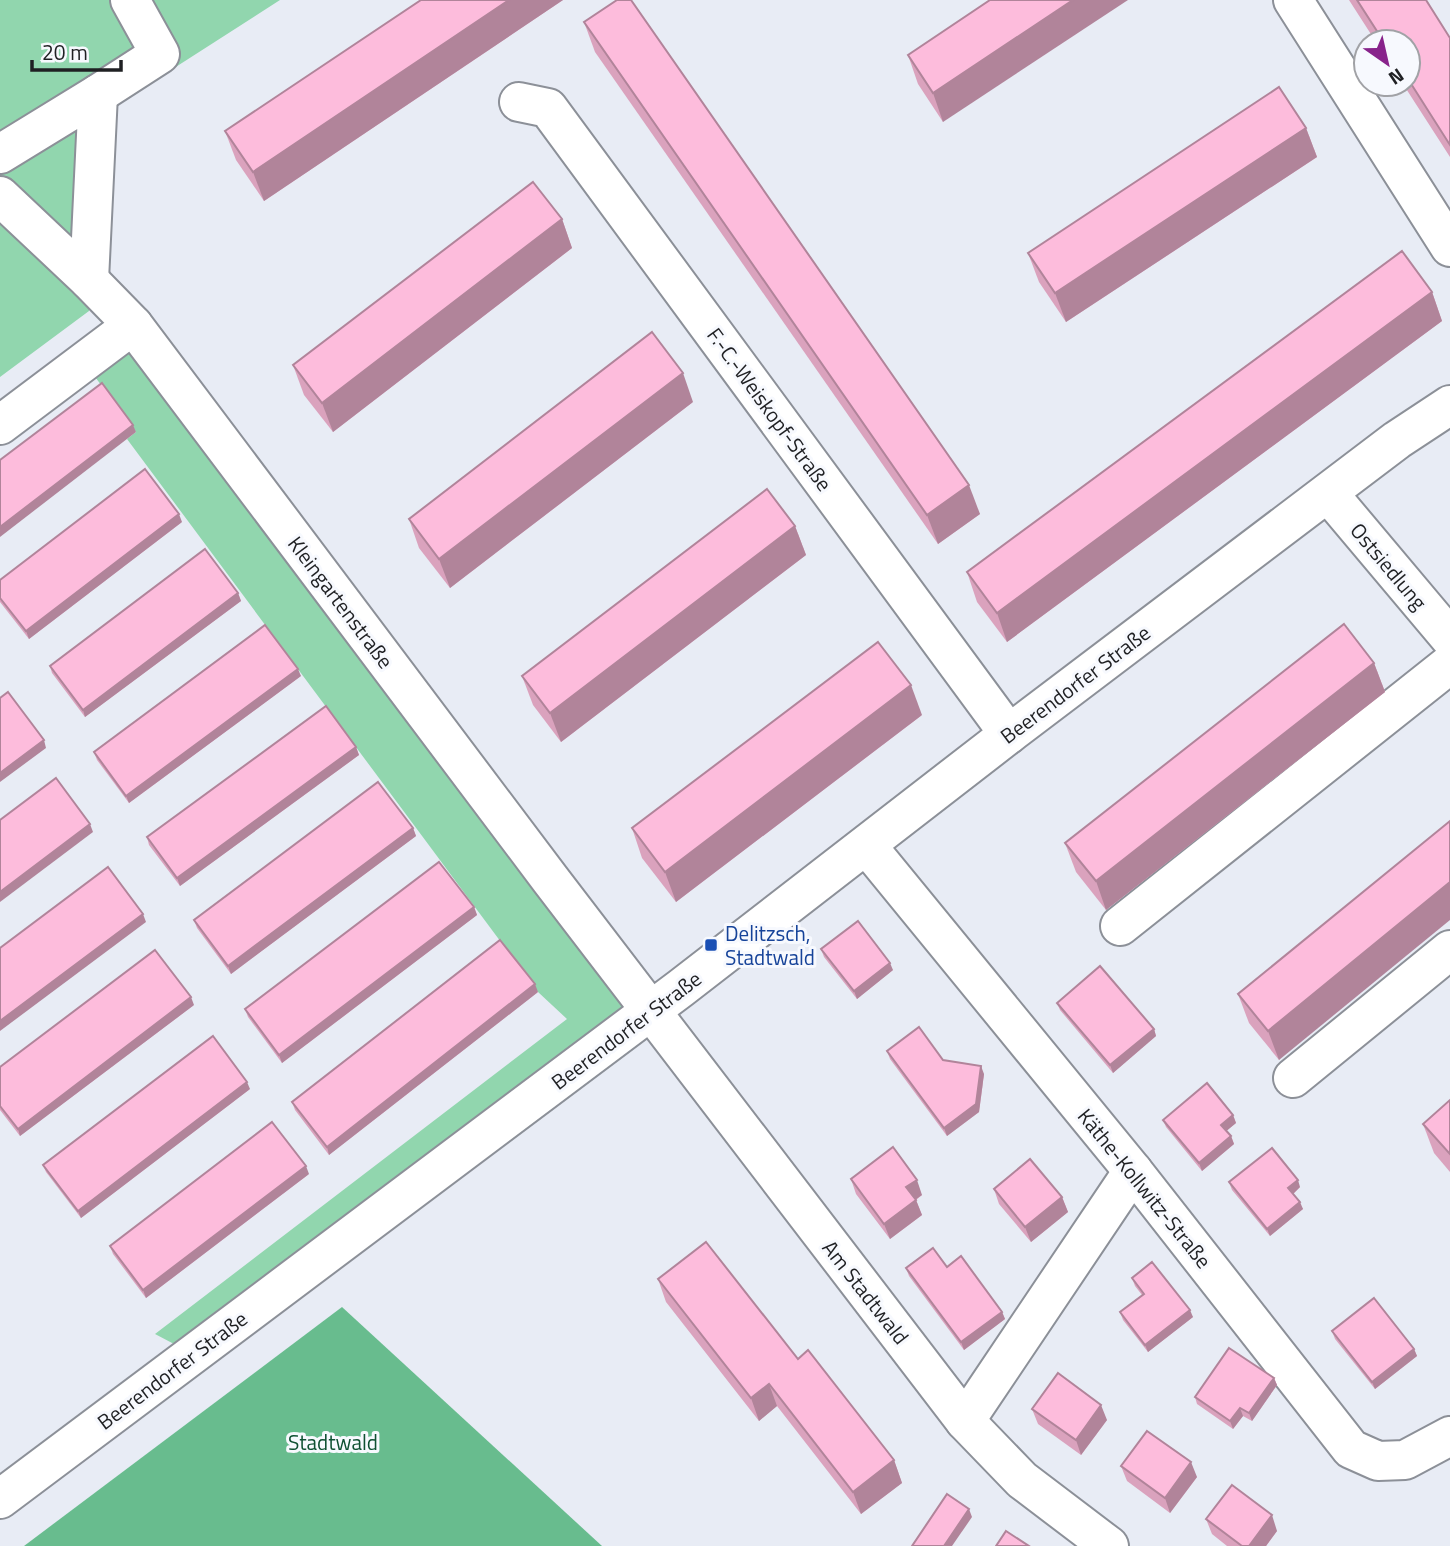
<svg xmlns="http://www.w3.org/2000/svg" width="1450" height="1546" font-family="'Titillium Web',sans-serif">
<rect width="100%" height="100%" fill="#e8ecf5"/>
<g fill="#91d6ae">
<polygon points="0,0 280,0 104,113 89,311 0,377"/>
<polygon points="133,325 650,1012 193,1354 155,1334 567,1019 538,992 127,439 136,432 84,362"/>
</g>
<polygon fill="#68bc8e" points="342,1307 602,1546 24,1546"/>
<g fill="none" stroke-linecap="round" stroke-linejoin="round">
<g stroke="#8c9098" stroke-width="42">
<g id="minor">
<polyline points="1293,0 1450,247"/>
<polyline points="98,94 160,54 130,0"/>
<polyline points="519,102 548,108 1009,734"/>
<polyline points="0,154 98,94 89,280"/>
<polyline points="0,196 89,280 133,325"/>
<polyline points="0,425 133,325 550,879 965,1421 1022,1480 1109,1546"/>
<polyline points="1328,493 1450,638"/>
<polyline points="867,846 1133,1171 1351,1449 1378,1461 1405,1460 1450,1436"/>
<polyline points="1120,926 1450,664"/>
<polyline points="1293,1078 1450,950"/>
<polyline points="965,1421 1133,1171"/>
<polyline points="0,1499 681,988 1009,734 1397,440 1450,405"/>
</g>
</g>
<use href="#minor" stroke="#fff" stroke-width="38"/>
</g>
<g fill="#daa2bd">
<polygon points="421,0 563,0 264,201 236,160 225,131"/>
<polygon points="990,0 943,122 918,84 908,55"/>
<polygon points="1349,0 1426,0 1450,38 1450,157 1403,84 1408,84 1408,42 1376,42"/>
<polygon points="584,22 980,514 938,544 595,52"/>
<polygon points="1306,128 1317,157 1066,322 1039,282 1028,253"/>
<polygon points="562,219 572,248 333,432 304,395 293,365"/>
<polygon points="1432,292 1442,321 1007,642 977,602 967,572"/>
<polygon points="693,402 450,588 419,548 409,519"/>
<polygon points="182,522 29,639 0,602 0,580"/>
<polygon points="795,526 806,555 561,742 533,705 522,676"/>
<polygon points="238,593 241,601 85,717 52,673 50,666"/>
<polygon points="1374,663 1385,692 1106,910 1076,872 1065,843"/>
<polygon points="301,676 129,803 97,760 94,752"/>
<polygon points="922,715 676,902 642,858 632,828"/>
<polygon points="356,747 359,755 180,886 149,845 147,837"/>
<polygon points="1450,821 1279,1060 1249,1023 1238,994"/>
<polygon points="413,828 416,836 231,974 197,928 194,920"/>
<polygon points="474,907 477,915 282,1063 248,1017 245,1009"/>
<polygon points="821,949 893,970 857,999 824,957"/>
<polygon points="538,992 329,1155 295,1110 292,1102"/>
<polygon points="1057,1003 1154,1029 1156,1036 1113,1073 1060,1010"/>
<polygon points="194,1005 20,1136 0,1110 0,1067"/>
<polygon points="887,1051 943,1060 984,1074 979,1112 947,1136 890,1059"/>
<polygon points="250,1089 81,1218 46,1172 43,1165"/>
<polygon points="1450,1100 1450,1172 1434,1153 1423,1124"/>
<polygon points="1233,1115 1236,1123 1226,1131 1231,1136 1234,1144 1202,1171 1166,1127 1163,1120"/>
<polygon points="309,1174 146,1298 113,1254 110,1246"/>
<polygon points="851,1179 922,1195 916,1200 922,1215 890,1239 856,1194"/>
<polygon points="1229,1182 1300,1187 1293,1194 1303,1209 1270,1236 1232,1190"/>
<polygon points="994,1189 1062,1197 1068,1212 1031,1242 999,1204"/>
<polygon points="947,1267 1002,1312 1005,1319 964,1350 909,1276 906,1268"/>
<polygon points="1132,1278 1193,1317 1148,1352 1123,1320 1120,1312 1142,1295 1135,1286"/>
<polygon points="658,1279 798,1359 894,1460 902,1483 861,1514 777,1406 759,1421 666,1302"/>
<polygon points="1332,1331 1414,1349 1417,1356 1375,1389 1335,1339"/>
<polygon points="1274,1378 1277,1385 1252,1421 1243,1416 1233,1429 1197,1404 1195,1397"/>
<polygon points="1032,1409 1107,1420 1081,1455 1038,1424"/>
<polygon points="1121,1466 1197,1477 1170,1513 1127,1481"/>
<polygon points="1206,1519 1277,1531 1266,1546 1227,1546 1212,1534"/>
</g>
<g fill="#b1849a">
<polygon points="509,0 563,0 264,201 253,172"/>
<polygon points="1073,0 1128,0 943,122 933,93"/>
<polygon points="1306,128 1317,157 1066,322 1055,293"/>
<polygon points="562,219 572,248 333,432 322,403"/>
<polygon points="1432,292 1442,321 1007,642 997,613"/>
<polygon points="683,373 693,402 450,588 439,559"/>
<polygon points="133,425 136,432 0,537 0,527"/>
<polygon points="969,485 980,514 938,544 927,515"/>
<polygon points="179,514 182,522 29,639 26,631"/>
<polygon points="795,526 806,555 561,742 550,713"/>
<polygon points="238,593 241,601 85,717 83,710"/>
<polygon points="1374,663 1385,692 1106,910 1096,881"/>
<polygon points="298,669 301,676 129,803 126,796"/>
<polygon points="911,685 922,715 676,902 665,872"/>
<polygon points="44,740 46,748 0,782 0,773"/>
<polygon points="356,747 359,755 180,886 177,878"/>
<polygon points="90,824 93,832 0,902 0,892"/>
<polygon points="413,828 416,836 231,974 228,966"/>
<polygon points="1450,882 1450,920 1279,1060 1268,1031"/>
<polygon points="474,907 477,915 282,1063 279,1055"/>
<polygon points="143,914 146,922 0,1031 0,1021"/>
<polygon points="890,963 893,970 857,999 854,991"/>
<polygon points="535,984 538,992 329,1155 327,1147"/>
<polygon points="191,997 194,1005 20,1136 18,1129"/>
<polygon points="1154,1029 1156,1036 1113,1073 1110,1065"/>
<polygon points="981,1066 984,1074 979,1112 947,1136 944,1128"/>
<polygon points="247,1082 250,1089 81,1218 78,1211"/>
<polygon points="1233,1115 1236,1123 1224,1133 1221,1125"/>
<polygon points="1231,1136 1234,1144 1202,1171 1199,1163"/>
<polygon points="306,1166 309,1174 146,1298 143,1290"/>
<polygon points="917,1180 922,1195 912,1202 906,1187"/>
<polygon points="1298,1180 1300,1187 1291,1196 1288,1188"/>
<polygon points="1062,1197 1068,1212 1031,1242 1025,1227"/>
<polygon points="916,1200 922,1215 890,1239 884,1224"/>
<polygon points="1300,1202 1303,1209 1270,1236 1267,1229"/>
<polygon points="1190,1310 1193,1317 1148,1352 1145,1345"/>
<polygon points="1002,1312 1005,1319 964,1350 961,1342"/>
<polygon points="1414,1349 1417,1356 1375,1389 1372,1382"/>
<polygon points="1274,1378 1277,1385 1252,1421 1249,1413"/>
<polygon points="769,1384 777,1406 759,1421 751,1398"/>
<polygon points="1101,1405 1107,1420 1081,1455 1076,1440"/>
<polygon points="1240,1408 1243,1416 1233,1429 1230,1421"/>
<polygon points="894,1460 902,1483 861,1514 853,1492"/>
<polygon points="1191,1462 1197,1477 1170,1513 1165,1498"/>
<polygon points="969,1509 972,1517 952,1546 944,1546"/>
<polygon points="1272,1515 1277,1531 1266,1546 1249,1546"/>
</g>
<g fill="#fdbcdc" stroke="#b1849a" stroke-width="2">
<polygon points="421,0 509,0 253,172 225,131"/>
<polygon points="617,0 631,0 969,485 927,515 584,22"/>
<polygon points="990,0 1073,0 933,93 908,55"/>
<polygon points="1357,0 1426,0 1450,38 1450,145 1408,79 1408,42 1384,42"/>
<polygon points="1279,87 1306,128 1055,293 1028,253"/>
<polygon points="533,182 562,219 322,403 293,365"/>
<polygon points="1402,251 1432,292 997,613 967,572"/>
<polygon points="652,332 683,373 439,559 409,519"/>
<polygon points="102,383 133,425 0,527 0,460"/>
<polygon points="145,469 179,514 26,631 0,598 0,580"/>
<polygon points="767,489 795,526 550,713 522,676"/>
<polygon points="205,549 238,593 83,710 50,666"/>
<polygon points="1344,624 1374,663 1096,881 1065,843"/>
<polygon points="265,625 298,669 126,796 94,752"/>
<polygon points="878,642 911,685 665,872 632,828"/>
<polygon points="8,692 44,740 0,773 0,698"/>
<polygon points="326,706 356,747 177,878 147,837"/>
<polygon points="56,778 90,824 0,892 0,820"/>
<polygon points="378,782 413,828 228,966 194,920"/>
<polygon points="1450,821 1450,882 1268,1031 1238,994"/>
<polygon points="439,862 474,907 279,1055 245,1009"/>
<polygon points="108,867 143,914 0,1021 0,948"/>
<polygon points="858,921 890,963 854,991 821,949"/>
<polygon points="500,940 535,984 327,1147 292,1102"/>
<polygon points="155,950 191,997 18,1129 0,1106 0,1067"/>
<polygon points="1100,966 1154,1029 1110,1065 1057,1003"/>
<polygon points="919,1027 943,1060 981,1066 976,1104 944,1128 887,1051"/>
<polygon points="213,1036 247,1082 78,1211 43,1165"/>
<polygon points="1207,1083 1233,1115 1221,1125 1231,1136 1199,1163 1163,1120"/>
<polygon points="1450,1100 1450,1154 1423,1124"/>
<polygon points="272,1122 306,1166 143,1290 110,1246"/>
<polygon points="893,1147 917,1180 906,1187 916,1200 884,1224 851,1179"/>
<polygon points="1272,1148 1298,1180 1288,1188 1300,1202 1267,1229 1229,1182"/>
<polygon points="1030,1159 1062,1197 1025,1227 994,1189"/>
<polygon points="706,1242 798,1359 808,1350 894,1460 853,1492 769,1384 751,1398 658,1279"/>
<polygon points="933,1248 947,1267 961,1256 1002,1312 961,1342 906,1268"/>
<polygon points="1152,1262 1190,1310 1145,1345 1120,1312 1144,1294 1132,1278"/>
<polygon points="1374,1298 1414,1349 1372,1382 1332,1331"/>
<polygon points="1229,1348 1274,1378 1249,1413 1240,1408 1230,1421 1195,1397"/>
<polygon points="1058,1373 1101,1405 1076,1440 1032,1409"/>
<polygon points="1147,1431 1191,1462 1165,1498 1121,1466"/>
<polygon points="1232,1485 1272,1515 1249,1546 1242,1546 1206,1519"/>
<polygon points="947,1494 969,1509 944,1546 912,1546"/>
<polygon points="1006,1531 1029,1546 996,1546"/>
</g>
<rect fill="#1a4fb4" stroke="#f7f9fe" stroke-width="2.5" x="704" y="938" width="14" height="14" rx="3.5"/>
<g text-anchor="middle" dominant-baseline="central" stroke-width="6" stroke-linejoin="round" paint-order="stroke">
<g font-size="21" fill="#1f2023" stroke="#f7f9fe">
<text transform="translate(770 409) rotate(54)">F.-C.-Weiskopf-Straße</text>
<text transform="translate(1389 566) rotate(50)">Ostsiedlung</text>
<text transform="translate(341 602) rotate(53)">Kleingartenstraße</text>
<text transform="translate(1075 684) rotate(-37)">Beerendorfer Straße</text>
<text transform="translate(626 1030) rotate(-37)">Beerendorfer Straße</text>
<text transform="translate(1145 1188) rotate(51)">Käthe-Kollwitz-Straße</text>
<text transform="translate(866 1292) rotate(52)">Am Stadtwald</text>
<text transform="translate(172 1370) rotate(-37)">Beerendorfer Straße</text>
</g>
<g font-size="21" fill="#164399" stroke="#f7f9fe" text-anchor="start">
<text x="725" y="933">Delitzsch,<tspan x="725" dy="24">Stadtwald</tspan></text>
</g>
<g font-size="21" fill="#0e5032" stroke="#f7f9fe">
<text x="333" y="1442">Stadtwald</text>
</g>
</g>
<g transform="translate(1387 63) rotate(146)"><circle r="33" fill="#f7f9fe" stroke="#a1a2a6" stroke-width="2"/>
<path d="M0-5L12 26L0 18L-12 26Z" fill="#88238b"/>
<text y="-10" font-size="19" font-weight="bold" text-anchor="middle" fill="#1f2023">N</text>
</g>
<path d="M32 60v10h89v-10" fill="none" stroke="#1f2023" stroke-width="3.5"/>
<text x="42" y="60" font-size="21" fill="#1f2023" stroke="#f7f9fe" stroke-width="5" paint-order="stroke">20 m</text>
</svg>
